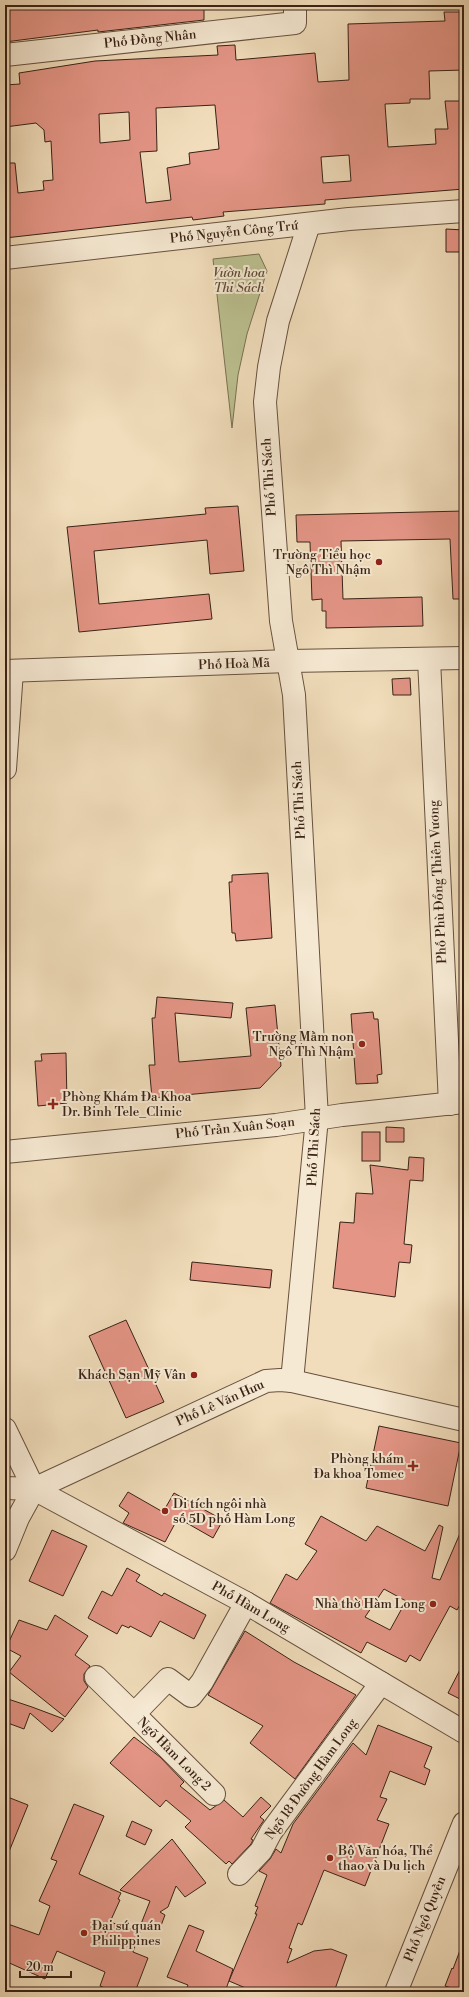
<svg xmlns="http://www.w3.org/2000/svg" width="469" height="1997" font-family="'Libre Bodoni',serif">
<rect width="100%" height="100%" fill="#f1ddbb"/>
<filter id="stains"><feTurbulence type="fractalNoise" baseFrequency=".005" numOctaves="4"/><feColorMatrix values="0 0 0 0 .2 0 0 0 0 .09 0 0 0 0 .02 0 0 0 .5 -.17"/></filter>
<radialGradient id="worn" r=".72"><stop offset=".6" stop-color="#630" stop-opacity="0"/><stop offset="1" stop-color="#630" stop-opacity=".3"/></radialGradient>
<polygon fill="#bbc090" stroke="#7a7153" points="259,254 267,271 247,334 238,375 232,428 213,259"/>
<g fill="#e49586" stroke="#392216" fill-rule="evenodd">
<polygon points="5,5 204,5 204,20 98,32 98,30 5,42"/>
<path d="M 444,12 L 464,12 L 464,70 L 429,71 L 430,99 L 410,99 L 410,103 L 385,104 L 388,147 L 436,144 L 435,129 L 448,129 L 445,101 L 460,101 L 464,189 L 325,200 L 325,204 L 223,212 L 224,216 L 193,220 L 192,217 L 5,238 L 5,163 L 15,163 L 18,193 L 44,190 L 43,181 L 53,180 L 51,141 L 45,142 L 44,130 L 36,123 L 5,127 L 5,85 L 20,84 L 19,73 L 95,61 L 218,55 L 217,46 L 235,45 L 236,60 L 315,53 L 318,82 L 349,80 L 348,24 L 445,21 ZM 215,105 L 219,149 L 189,153 L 190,164 L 167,168 L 171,200 L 146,203 L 140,152 L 157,151 L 156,108 ZM 129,112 L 130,140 L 100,143 L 99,114 ZM 349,155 L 351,181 L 323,183 L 321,157 Z"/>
<polygon points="446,229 464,230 464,252 446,252"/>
<polygon points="238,506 244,571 210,574 207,540 94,551 99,604 209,594 212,619 79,632 67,527 206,514 205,508"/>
<polygon points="464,511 464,599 453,599 450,539 341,541 343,599 422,597 423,626 326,628 326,611 322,611 322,599 312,600 310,542 297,542 296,515"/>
<polygon points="410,678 411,695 393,695 392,679"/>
<polygon points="268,873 272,938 236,941 235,933 232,933 229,882 232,882 232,875"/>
<polygon points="157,997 233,1003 231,1018 175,1013 179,1062 251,1056 246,1008 275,1005 281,1066 260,1088 152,1098 149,1065 155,1065 152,1018 155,1018"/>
<polygon points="373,1012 374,1019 378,1019 382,1074 377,1075 378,1083 356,1084 351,1014"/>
<polygon points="66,1053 67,1103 38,1106 35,1061 42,1061 41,1054"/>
<polygon points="386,1127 404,1128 404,1142 386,1142"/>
<rect x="362" y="1132" width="18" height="29"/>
<polygon points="409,1157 424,1158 423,1181 410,1180 404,1244 412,1245 410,1263 399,1262 395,1297 333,1288 340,1222 354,1223 356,1193 373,1194 370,1165 408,1170"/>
<polygon points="192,1262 272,1270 270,1288 190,1280"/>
<polygon points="126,1320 164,1402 126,1418 89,1336"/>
<polygon points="379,1426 461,1443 448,1506 366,1488"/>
<polygon points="128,1492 163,1512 174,1493 223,1520 213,1538 178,1518 165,1542 123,1523 129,1513 119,1506"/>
<path d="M 321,1516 L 366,1541 L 377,1526 L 425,1551 L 439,1525 L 443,1527 L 432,1578 L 440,1580 L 464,1524 L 464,1598 L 457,1610 L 450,1606 L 420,1661 L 410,1655 L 406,1662 L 367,1642 L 361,1653 L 270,1603 L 286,1574 L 297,1580 L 317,1551 L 305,1544 ZM 384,1589 L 406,1601 L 390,1630 L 365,1617 Z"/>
<polygon points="52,1530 87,1546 63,1596 29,1581"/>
<polygon points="127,1568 140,1575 136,1581 162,1596 164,1593 206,1615 194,1639 160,1621 151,1637 130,1626 129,1628 122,1625 117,1634 88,1618 102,1591 112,1596"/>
<polygon points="55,1615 88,1636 75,1655 90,1666 84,1674 84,1681 88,1687 65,1717 9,1672 21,1656 6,1648 19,1620 47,1630"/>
<polygon points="245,1631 294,1662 356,1695 295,1779 250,1743 263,1726 208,1695"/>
<polygon points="464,1662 464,1701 448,1693"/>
<polygon points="5,1698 32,1707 64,1719 52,1732 30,1713 24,1729 5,1722"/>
<polygon points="378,1725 432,1747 424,1767 430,1770 425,1785 390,1771 380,1797 387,1799 377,1820 389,1824 365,1886 324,1870 302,1925 298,1923 289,1948 292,1949 287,1963 314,1951 331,1949 347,1955 334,1992 255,1992 229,1981 257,1914 255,1914 258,1907 255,1906 267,1875 259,1871 270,1859 276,1849 281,1853 293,1824 353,1743 366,1755"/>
<polygon points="134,1737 160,1757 184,1782 180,1786 210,1810 224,1800 243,1817 261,1797 271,1806 260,1817 264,1820 251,1839 253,1840 251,1844 232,1864 229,1861 226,1864 185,1827 191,1821 166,1800 160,1807 110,1763"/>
<polygon points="5,1796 28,1805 6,1859 5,1859"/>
<polygon points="74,1804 104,1816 79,1874 121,1893 118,1899 120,1900 110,1922 140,1932 133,1952 148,1958 135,1992 115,1992 100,1986 105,1972 57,1951 45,1979 5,1961 5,1923 39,1935 50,1906 39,1901 57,1861 51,1859"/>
<polygon points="132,1821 152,1830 145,1845 126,1836"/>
<polygon points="172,1839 206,1883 185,1897 176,1886 168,1907 160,1912 165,1915 159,1931 141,1924 150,1901 120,1890"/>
<polygon points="189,1925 204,1931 196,1951 233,1969 225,1992 185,1992 188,1985 167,1977"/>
<polygon points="462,1945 464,1945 464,1992 445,1986 452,1968 453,1969"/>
</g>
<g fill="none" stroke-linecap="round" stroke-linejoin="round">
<g stroke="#67513f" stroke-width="24">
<g id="minor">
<polyline points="5,55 295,23 295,5"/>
<polyline points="5,258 349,219 464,211"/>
<polyline points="429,659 450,1104"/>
<polyline points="5,671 289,661 464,658"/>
<polyline points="5,769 12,671"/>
<polyline points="5,1152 276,1125 342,1115 464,1102"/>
<polyline points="292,1381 317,1118 294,695 281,621 265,402 269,367 278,321 309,224"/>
<polyline points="5,1429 34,1489"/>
<polyline points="5,1488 34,1489 266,1381 280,1380 292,1381 464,1420"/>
<polyline points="34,1489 246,1603 464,1732"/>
<polyline points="5,1550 18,1518 34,1489"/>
<polyline points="96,1677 134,1714"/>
<polyline points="214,1794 134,1714 168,1679 191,1696 202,1682 246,1603"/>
<polyline points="239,1874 261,1851 271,1832 381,1683"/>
<polyline points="396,1992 464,1823"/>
</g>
</g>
<use href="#minor" stroke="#f6e9d3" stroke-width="22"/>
</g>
<g fill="#8f2418" stroke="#f6e9d3" stroke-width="1.5">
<circle cx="379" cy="562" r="4"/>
<circle cx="362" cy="1044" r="4"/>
<path d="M51 1098h4v4h4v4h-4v4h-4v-4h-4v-4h4z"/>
<circle cx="194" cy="1375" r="4"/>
<path d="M411 1460h4v4h4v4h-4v4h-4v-4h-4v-4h4z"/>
<circle cx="165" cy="1511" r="4"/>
<circle cx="433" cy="1604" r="4"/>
<circle cx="330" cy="1858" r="4"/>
<circle cx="84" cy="1933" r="4"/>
</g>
<g text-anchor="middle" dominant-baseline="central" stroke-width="4" stroke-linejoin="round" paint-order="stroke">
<g font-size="13" fill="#392216" stroke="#f6e9d3">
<text transform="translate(150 39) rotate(-6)">Phố Đồng Nhân</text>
<text transform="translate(234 232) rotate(-6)">Phố Nguyễn Công Trứ</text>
<text transform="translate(269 477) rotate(-94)">Phố Thi Sách</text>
<text transform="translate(234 664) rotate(-2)">Phố Hoà Mã</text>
<text transform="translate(299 800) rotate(-93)">Phố Thi Sách</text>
<text transform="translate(438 882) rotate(-93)">Phố Phù Đổng Thiên Vương</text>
<text transform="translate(235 1128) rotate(-6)">Phố Trần Xuân Soạn</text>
<text transform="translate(314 1147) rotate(-87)">Phố Thi Sách</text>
<text transform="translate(220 1403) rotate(-24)">Phố Lê Văn Hưu</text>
<text transform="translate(251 1607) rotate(30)">Phố Hàm Long</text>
<text transform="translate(174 1754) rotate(45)">Ngõ Hàm Long 2</text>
<text transform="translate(311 1779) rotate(-54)">Ngõ 18 Đường Hàm Long</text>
<text transform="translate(425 1919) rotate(-68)">Phố Ngô Quyền</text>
</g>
<g font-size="13" font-style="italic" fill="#5a4a34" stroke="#f6e9d3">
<text x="239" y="273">Vườn hoa<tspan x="239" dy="15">Thi Sách</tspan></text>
</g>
<g font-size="13" fill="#392216" stroke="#f6e9d3" text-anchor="end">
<text x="371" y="555">Trường Tiểu học<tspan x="371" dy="15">Ngô Thì Nhậm</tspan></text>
<text x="354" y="1037">Trường Mầm non<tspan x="354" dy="15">Ngô Thì Nhậm</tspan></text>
<text x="62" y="1097" text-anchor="start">Phòng Khám Đa Khoa<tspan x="62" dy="15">Dr. Binh Tele_Clinic</tspan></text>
<text x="186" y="1375">Khách Sạn Mỹ Vân</text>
<text x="404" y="1459">Phòng khám<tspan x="404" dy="15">Đa khoa Tomec</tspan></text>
<text x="173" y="1504" text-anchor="start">Di tích ngôi nhà<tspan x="173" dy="15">số 5D phố Hàm Long</tspan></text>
<text x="425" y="1604">Nhà thờ Hàm Long</text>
<text x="338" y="1851" text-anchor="start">Bộ Văn hóa, Thể<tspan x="338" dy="15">thao và Du lịch</tspan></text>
<text x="92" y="1926" text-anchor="start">Đại sứ quán<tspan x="92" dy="15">Philippines</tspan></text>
</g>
</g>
<rect width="469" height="1997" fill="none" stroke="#f1ddbb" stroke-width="20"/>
<rect x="6" y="6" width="457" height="1985" fill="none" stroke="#392216" stroke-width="2"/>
<rect x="10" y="10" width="449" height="1977" fill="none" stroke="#392216"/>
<path d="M20 1971v6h51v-6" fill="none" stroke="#392216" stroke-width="2"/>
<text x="26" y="1971" font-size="12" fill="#392216" stroke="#f6e9d3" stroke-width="3" paint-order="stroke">20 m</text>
<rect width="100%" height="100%" filter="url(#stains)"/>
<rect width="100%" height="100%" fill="url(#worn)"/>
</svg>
